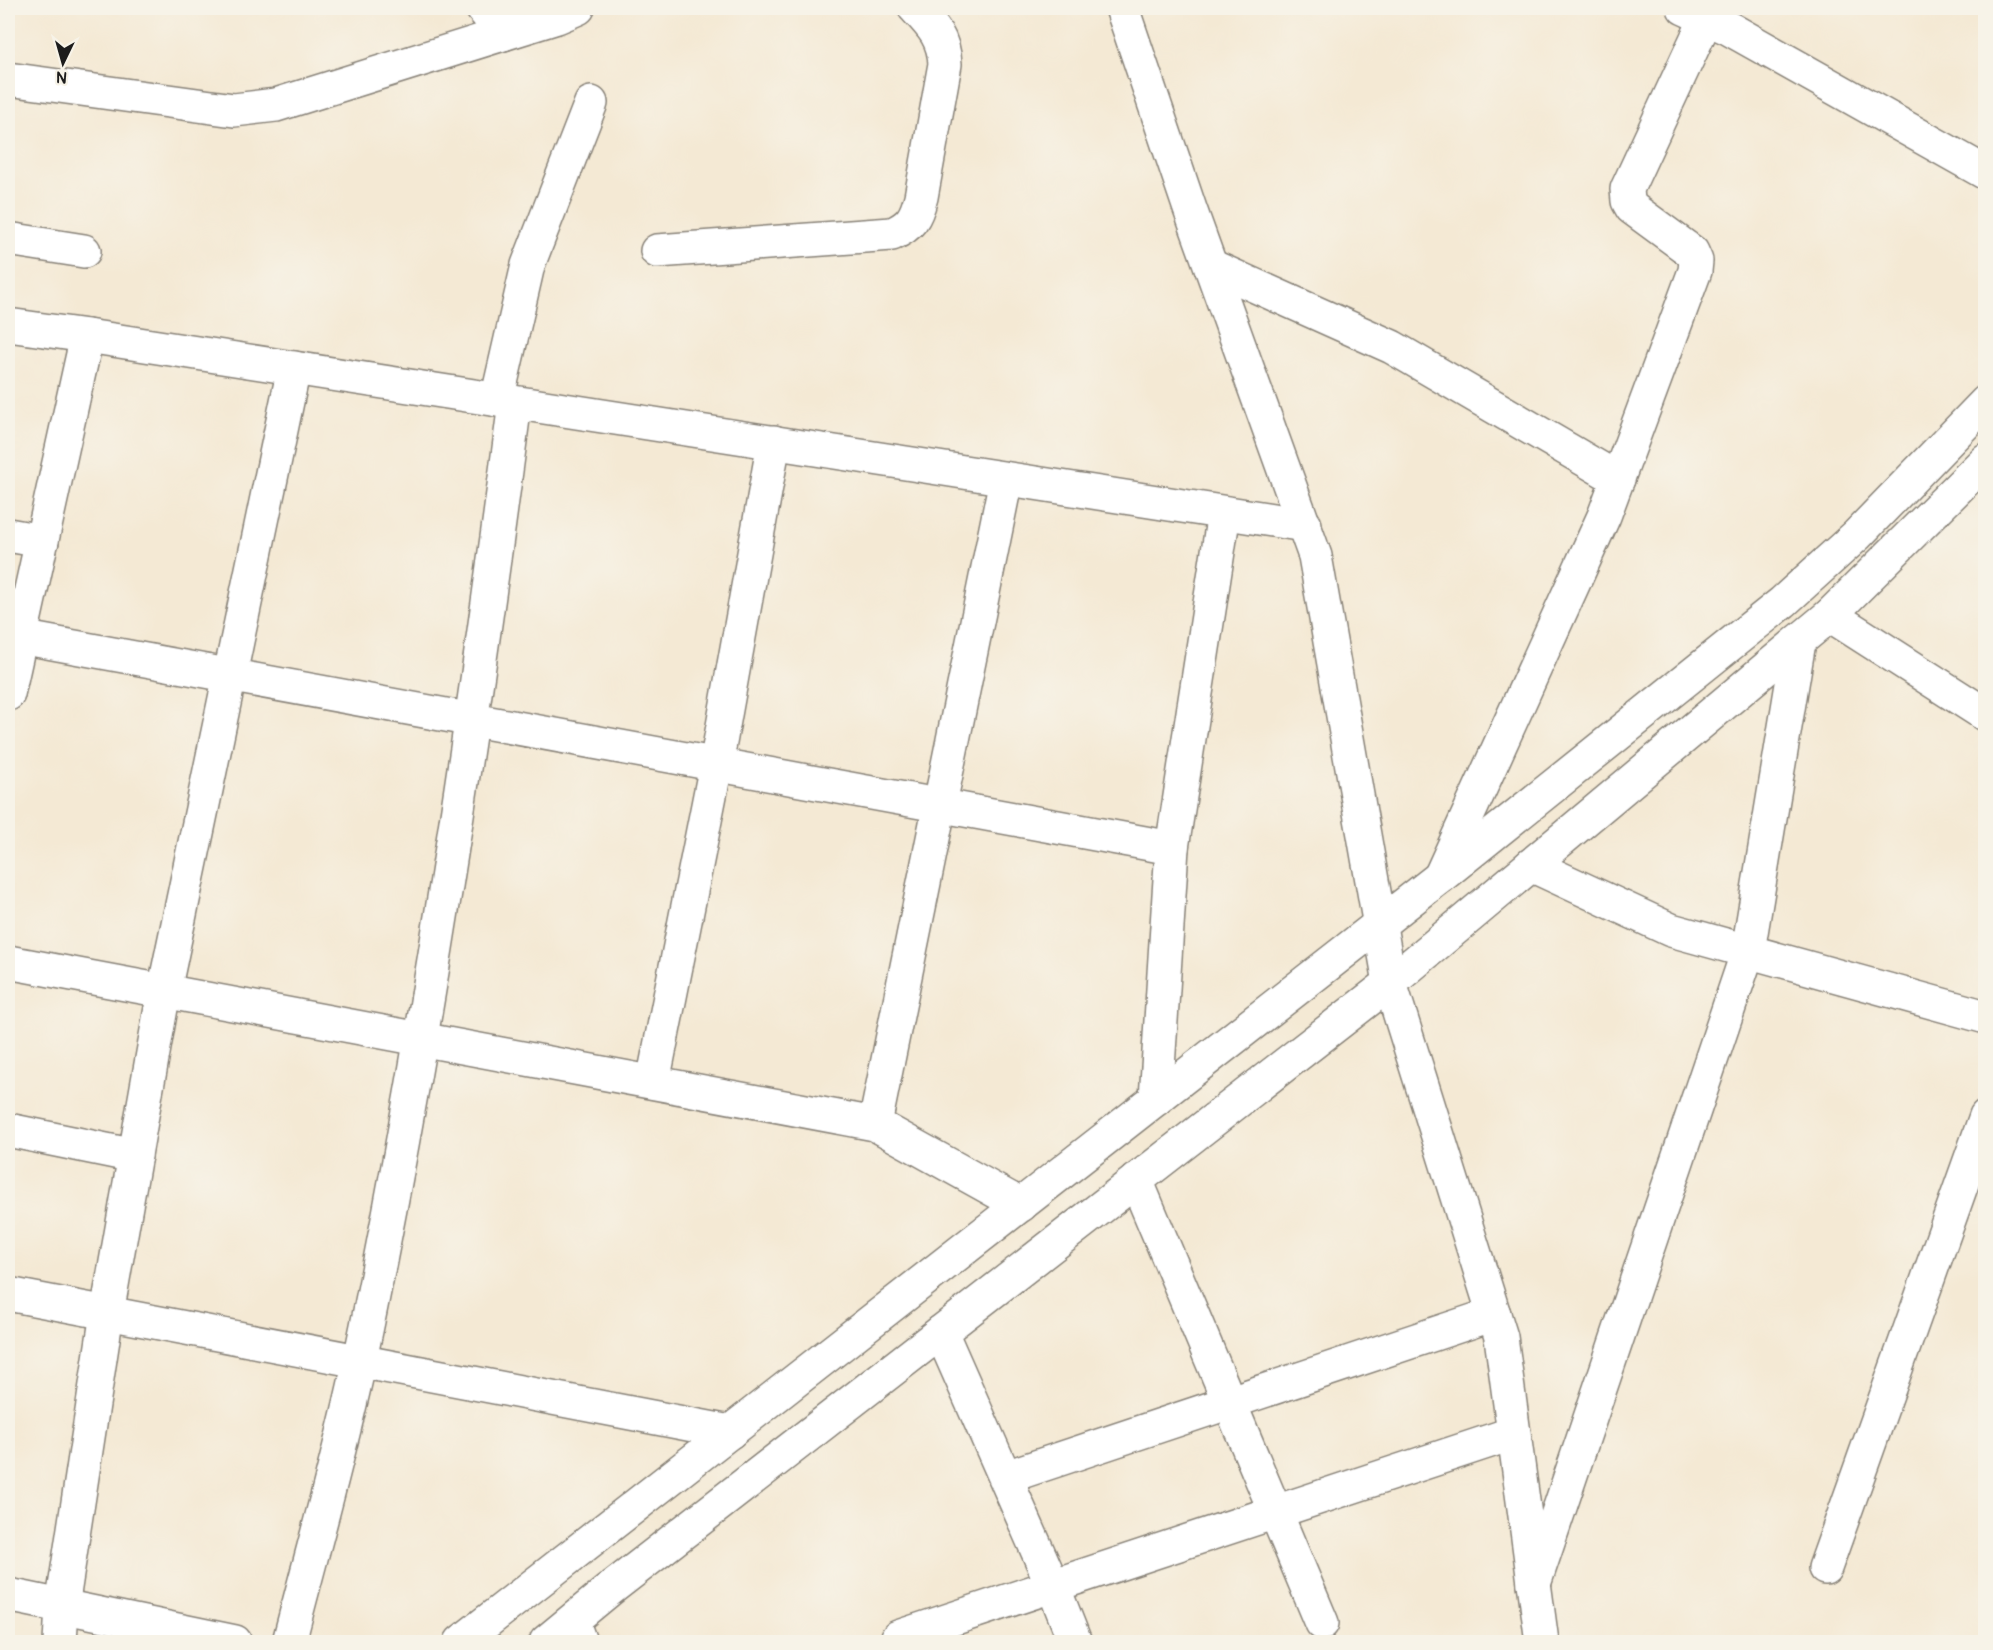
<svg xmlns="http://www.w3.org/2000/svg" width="1993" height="1650" font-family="Pangolin,sans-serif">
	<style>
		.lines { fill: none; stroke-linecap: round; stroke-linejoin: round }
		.lane-casing { stroke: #888278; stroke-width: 21 }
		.street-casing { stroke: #888278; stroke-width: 36 }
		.secondary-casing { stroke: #888278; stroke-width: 36 }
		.primary-casing { stroke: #888278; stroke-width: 36 }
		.lane { stroke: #fff; stroke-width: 18 }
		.street { stroke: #fff; stroke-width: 33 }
		.secondary { stroke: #fff; stroke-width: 33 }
		.primary { stroke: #fff; stroke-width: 33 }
	</style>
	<rect width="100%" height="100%" fill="#f7f3e8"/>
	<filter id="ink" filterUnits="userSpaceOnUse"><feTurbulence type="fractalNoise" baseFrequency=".0167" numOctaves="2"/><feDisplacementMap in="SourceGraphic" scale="12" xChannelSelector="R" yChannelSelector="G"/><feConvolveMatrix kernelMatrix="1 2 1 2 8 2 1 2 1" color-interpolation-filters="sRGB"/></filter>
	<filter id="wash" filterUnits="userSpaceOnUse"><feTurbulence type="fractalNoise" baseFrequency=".008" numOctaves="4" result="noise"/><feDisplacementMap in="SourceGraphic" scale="24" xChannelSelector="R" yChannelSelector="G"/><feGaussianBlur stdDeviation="1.35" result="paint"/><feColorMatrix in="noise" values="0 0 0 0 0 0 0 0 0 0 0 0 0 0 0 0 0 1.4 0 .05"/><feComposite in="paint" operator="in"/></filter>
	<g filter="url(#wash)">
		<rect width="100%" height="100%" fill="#f4e9d4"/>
	</g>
	<g filter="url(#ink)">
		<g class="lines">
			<defs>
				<path id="lane" d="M578,1615L588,1642"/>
				<g id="street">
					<path d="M482,8L503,34"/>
					<path d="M8,79L234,110L276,105L557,17L578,8"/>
					<path d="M8,239L84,251"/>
					<path d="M657,251L892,234C911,226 916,217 921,197L945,64C944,38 932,26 915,8"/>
					<path d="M1211,266L1392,347L1618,479"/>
					<path d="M8,325L87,336"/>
					<path d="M497,400L528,265L591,103"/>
					<path d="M8,535L42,541"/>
					<path d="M20,637L1172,848"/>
					<path d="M8,694L87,336L1305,525"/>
					<path d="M1531,865L1671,930L1986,1017"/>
					<path d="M1440,877L1604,516L1695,271L1696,261L1692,252L1632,208L1628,201L1627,189L1711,8"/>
					<path d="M8,962L875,1124L1021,1205"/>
					<path d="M653,1082L716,765L774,442"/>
					<path d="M1156,1099L1172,848L1224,513"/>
					<path d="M875,1124L1006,479"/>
					<path d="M8,1130L135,1156"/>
					<path d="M1136,1180L1322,1623"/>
					<path d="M8,1294L730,1432"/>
					<path d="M941,1332L1053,1586L1075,1642"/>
					<path d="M1006,1477L1494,1314"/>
					<path d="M1825,1568L1986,1116"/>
					<path d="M1534,1584L1748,951L1799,642"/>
					<path d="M8,1595L235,1642"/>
					<path d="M898,1637L1514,1433"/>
					<path d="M60,1642L62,1607L107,1313L164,991L294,368"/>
					<path d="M289,1642C313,1548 340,1454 360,1360C426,1043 473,723 515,403"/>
				</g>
				<g id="secondary">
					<path d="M1122,8L1190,209L1315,556L1390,983L1501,1337L1542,1642"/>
					<path d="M1684,8L1730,29L1986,173"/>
					<path d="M1830,615L1986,715"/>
				</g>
				<g id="primary">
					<path d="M461,1642L1440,877L1783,602L1857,535L1986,402"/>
					<path d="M546,1642L609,1590L1390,983L1830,615L1986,460"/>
				</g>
			</defs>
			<use href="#lane" class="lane-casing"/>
			<use href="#street" class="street-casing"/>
			<use href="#secondary" class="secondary-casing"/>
			<use href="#primary" class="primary-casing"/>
			<use href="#lane" class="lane"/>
			<use href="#street" class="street"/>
			<use href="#secondary" class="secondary"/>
			<use href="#primary" class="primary"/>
		</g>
	</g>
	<rect width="1993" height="1650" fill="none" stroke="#f7f3e8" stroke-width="30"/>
	<g transform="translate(63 63) rotate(185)" stroke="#f7f3e8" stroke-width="4.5" paint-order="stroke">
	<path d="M0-4.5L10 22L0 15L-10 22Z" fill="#1c1c1c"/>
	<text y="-9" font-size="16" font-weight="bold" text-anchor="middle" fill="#1c1c1c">N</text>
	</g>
</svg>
